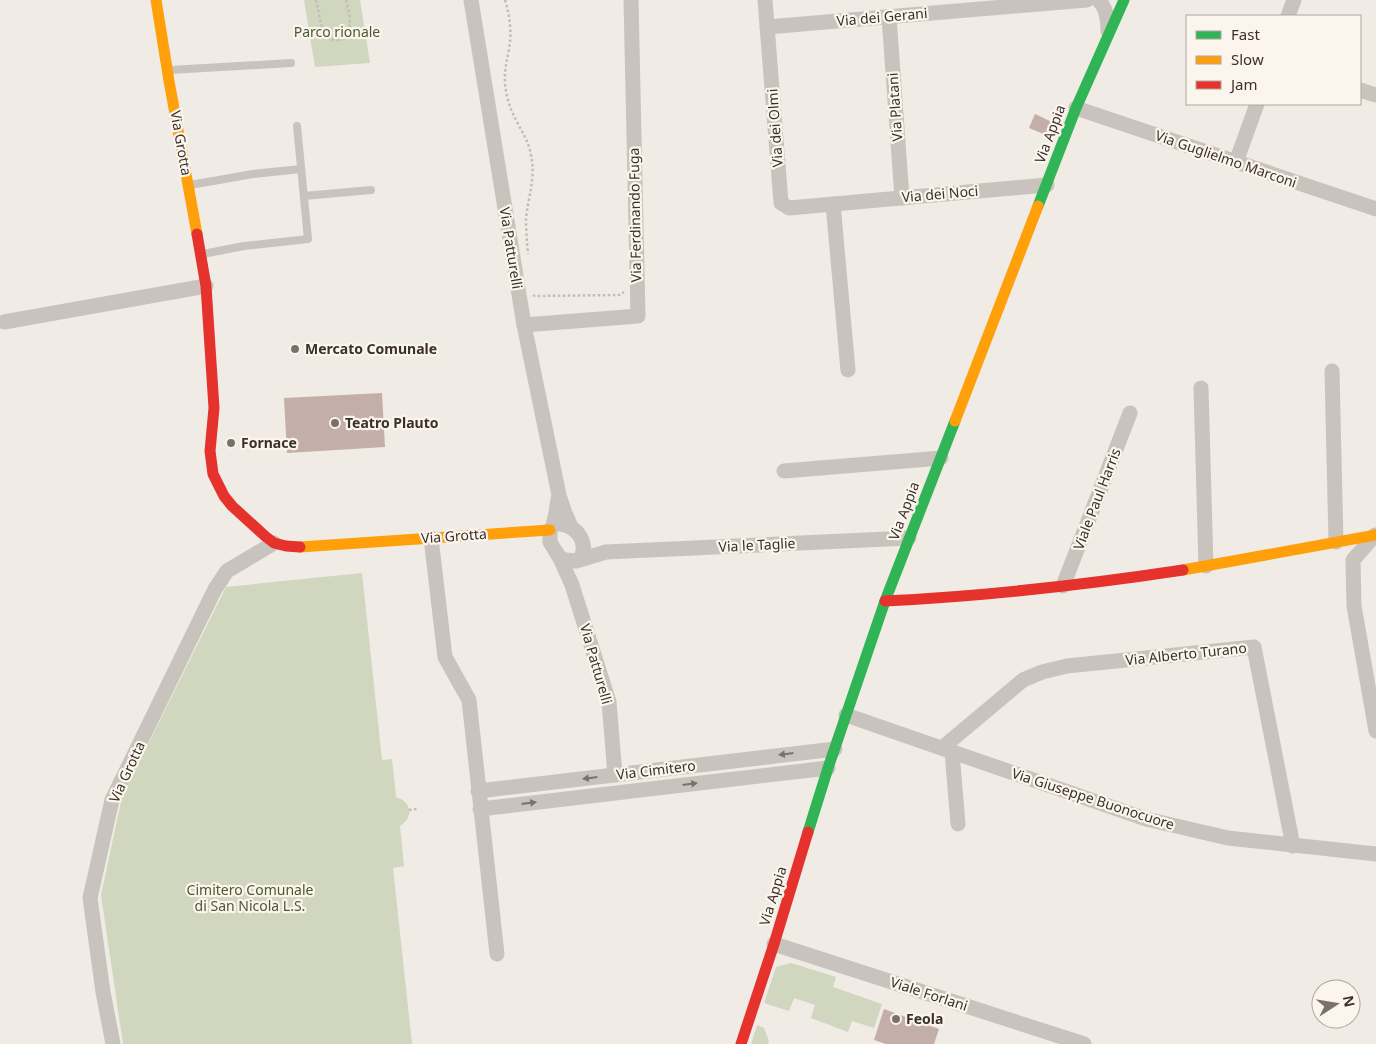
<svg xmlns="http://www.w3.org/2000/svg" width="1376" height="1044" font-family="'Noto Sans',sans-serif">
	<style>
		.green { fill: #d1d6bf }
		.building { fill: #c3afa7 }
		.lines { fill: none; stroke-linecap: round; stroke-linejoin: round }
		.path { stroke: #c2bbb6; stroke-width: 2.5; stroke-dasharray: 2.5 2.5; stroke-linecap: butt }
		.lane { stroke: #c9c3be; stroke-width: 8 }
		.street { stroke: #c9c3be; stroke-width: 15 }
		.fast { stroke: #30b455; stroke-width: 11 }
		.slow { stroke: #ff9f0a; stroke-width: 11 }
		.jam { stroke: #e5322d; stroke-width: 11 }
		.oneway { fill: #7b726d }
		.poi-dot { fill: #7a716c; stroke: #fbf5ee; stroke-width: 2 }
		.labels { text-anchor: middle; stroke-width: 4.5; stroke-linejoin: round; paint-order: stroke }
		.street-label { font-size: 14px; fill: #3b302b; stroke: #fbf5ee }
		.park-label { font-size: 14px; fill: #4a5a2e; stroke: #fbf5ee }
		.poi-label { font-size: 14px; font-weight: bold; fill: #3b302b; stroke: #fbf5ee; text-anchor: start }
	</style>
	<rect width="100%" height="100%" fill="#f0ebe5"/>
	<g class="green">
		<path d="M304,0H360L370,63L315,67Z"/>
		<path d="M362,573L382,760L392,759L396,797C412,802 414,817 400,826L404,866L393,868L412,1044H123L101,895L122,797L226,587Z"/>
		<path d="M791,963L836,977L833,987L882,1004L874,1028L852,1021L848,1032L811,1018L815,1005L794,998L789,1011L764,1003L776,967Z"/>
		<path d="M757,1025L764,1028L769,1041L768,1044H751Z"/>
	</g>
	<g class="building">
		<path d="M1035,114L1056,124L1051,137L1029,128Z"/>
		<path d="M382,393L385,447L287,453L284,398Z"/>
		<path d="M884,1009L939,1029L934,1044H886L874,1040Z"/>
	</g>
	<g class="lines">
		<g class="path">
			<path d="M316,0L323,34C330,40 334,41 343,39C354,28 349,14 346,0"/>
			<path d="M505,0C510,16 512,33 509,49C507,61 504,71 505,83C506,96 510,109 516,120C522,132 529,142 531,155C536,178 528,197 526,219C526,231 527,243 528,254"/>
			<path d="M533,295L535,296L619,295L624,292"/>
			<path d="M409,810L417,809"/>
		</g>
		<g class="lane">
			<path d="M170,70L291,63"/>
			<path d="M190,185L253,174L301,169"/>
			<path d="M304,196L371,190"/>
			<path d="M203,254L244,246L308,239L297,126"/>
		</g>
		<g class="street">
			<path d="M471,0L524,325L559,495L565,513L571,527"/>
			<path d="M765,0L781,203L789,208L1047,185"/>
			<path d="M1098,0C1107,8 1108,20 1108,31"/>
			<path d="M1288,16L1294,0"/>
			<path d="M889,17L902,198"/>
			<path d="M767,27L1087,0"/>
			<path d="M1360,90L1376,95"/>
			<path d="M1076,108L1376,209"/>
			<path d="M1236,162L1257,104"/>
			<path d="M833,204L848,370"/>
			<path d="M4,322L206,286"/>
			<path d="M524,325L638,316L631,0"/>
			<path d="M1332,371L1336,542"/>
			<path d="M1201,388L1206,566"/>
			<path d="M784,471L941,458"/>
			<path d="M558,499L556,513L553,526L550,530V542L556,552L560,558L572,585L609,702L615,775"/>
			<path d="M561,524C578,527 589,543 580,559"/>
			<path d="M1375,535L1353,560L1354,606L1376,731"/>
			<path d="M431,538L445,657L469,700L497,954"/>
			<path d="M560,558L566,560L576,561L606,552L909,538"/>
			<path d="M1063,586L1130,413"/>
			<path d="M846,715L1146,819L1228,838L1376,854"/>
			<path d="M942,748L1023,680L1042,672L1067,666L1254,647L1293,846"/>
			<path d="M952,752L958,824"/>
			<path d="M478,791L835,749"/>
			<path d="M480,809L828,768"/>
			<path d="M774,944L1084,1044"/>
			<path d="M113,1044L103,992L90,898L112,800L215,589L227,571L274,543"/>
		</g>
		<g class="fast">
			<path d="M1038,206L1076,108L1124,0"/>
			<path d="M808,832L828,768L885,601L955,421"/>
		</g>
		<g class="slow">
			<path d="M156,0L169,81L197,234"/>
			<path d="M955,421L1038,206"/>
			<path d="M300,547L550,530"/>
			<path d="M1183,570L1376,535"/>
		</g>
		<g class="jam">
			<path d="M197,234L206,286L214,408L210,451L213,474L224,496L232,506L265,536L274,543L286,546L300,547"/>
			<path d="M885,601C985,596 1084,585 1183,570"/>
			<path d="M741,1044L774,944L808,832"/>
		</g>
	</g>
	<defs><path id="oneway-solid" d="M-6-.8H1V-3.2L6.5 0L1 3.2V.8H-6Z" transform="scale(1.25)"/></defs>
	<g class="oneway">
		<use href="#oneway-solid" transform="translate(786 754) rotate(173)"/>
		<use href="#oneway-solid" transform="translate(590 778) rotate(173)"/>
		<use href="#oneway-solid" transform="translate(690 784) rotate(-7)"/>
		<use href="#oneway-solid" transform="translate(529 803) rotate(-7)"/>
	</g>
	<g class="poi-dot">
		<circle cx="295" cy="349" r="5"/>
		<circle cx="335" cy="423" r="5"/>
		<circle cx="231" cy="443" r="5"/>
		<circle cx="896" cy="1019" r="5"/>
	</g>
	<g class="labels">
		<g class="street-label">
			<text transform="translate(882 17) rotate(-5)" y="5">Via dei Gerani</text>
			<text transform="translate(895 107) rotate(-94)" y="5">Via Platani</text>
			<text transform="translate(775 128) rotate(-94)" y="5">Via dei Olmi</text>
			<text transform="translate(1050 134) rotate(-69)" y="5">Via Appia</text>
			<text transform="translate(181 143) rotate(80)" y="5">Via Grotta</text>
			<text transform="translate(1226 159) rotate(19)" y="5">Via Guglielmo Marconi</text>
			<text transform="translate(940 194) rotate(-5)" y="5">Via dei Noci</text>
			<text transform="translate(635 215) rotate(-91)" y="5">Via Ferdinando Fuga</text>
			<text transform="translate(511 248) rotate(81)" y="5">Via Patturelli</text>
			<text transform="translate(1097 499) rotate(-69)" y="5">Viale Paul Harris</text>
			<text transform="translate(904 511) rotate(-69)" y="5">Via Appia</text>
			<text transform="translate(454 536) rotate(-4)" y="5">Via Grotta</text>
			<text transform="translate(757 545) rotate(-3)" y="5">Via le Taglie</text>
			<text transform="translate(1186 654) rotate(-6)" y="5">Via Alberto Turano</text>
			<text transform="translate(596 664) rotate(74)" y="5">Via Patturelli</text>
			<text transform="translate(656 770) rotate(-7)" y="5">Via Cimitero</text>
			<text transform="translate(127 772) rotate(-65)" y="5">Via Grotta</text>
			<text transform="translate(1093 799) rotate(18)" y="5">Via Giuseppe Buonocuore</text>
			<text transform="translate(773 896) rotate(-73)" y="5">Via Appia</text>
			<text transform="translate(929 994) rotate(18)" y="5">Viale Forlani</text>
		</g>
		<g class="park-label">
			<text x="337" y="37">Parco rionale</text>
			<text x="250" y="895">Cimitero Comunale<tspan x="250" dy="16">di San Nicola L.S.</tspan></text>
		</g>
		<g class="poi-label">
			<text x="305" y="354">Mercato Comunale</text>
			<text x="345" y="428">Teatro Plauto</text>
			<text x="241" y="448">Fornace</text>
			<text x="906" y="1024">Feola</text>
		</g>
	</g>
	<rect x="1186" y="15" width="175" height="90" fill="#fbf5ee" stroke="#aea6a0"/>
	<rect x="1196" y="31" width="25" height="8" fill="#30b455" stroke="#aea6a0"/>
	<text x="1231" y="40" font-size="15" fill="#3b302b">Fast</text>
	<rect x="1196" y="56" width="25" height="8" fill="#ff9f0a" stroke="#aea6a0"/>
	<text x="1231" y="65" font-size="15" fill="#3b302b">Slow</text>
	<rect x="1196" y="81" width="25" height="8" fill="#e5322d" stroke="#aea6a0"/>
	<text x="1231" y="90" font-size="15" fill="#3b302b">Jam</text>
	<g transform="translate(1336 1004) rotate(78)"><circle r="24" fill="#fbf5ee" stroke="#aea6a0"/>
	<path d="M0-4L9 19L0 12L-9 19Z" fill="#7a716c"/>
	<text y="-8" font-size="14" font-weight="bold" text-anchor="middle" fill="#3b302b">N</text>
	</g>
</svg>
